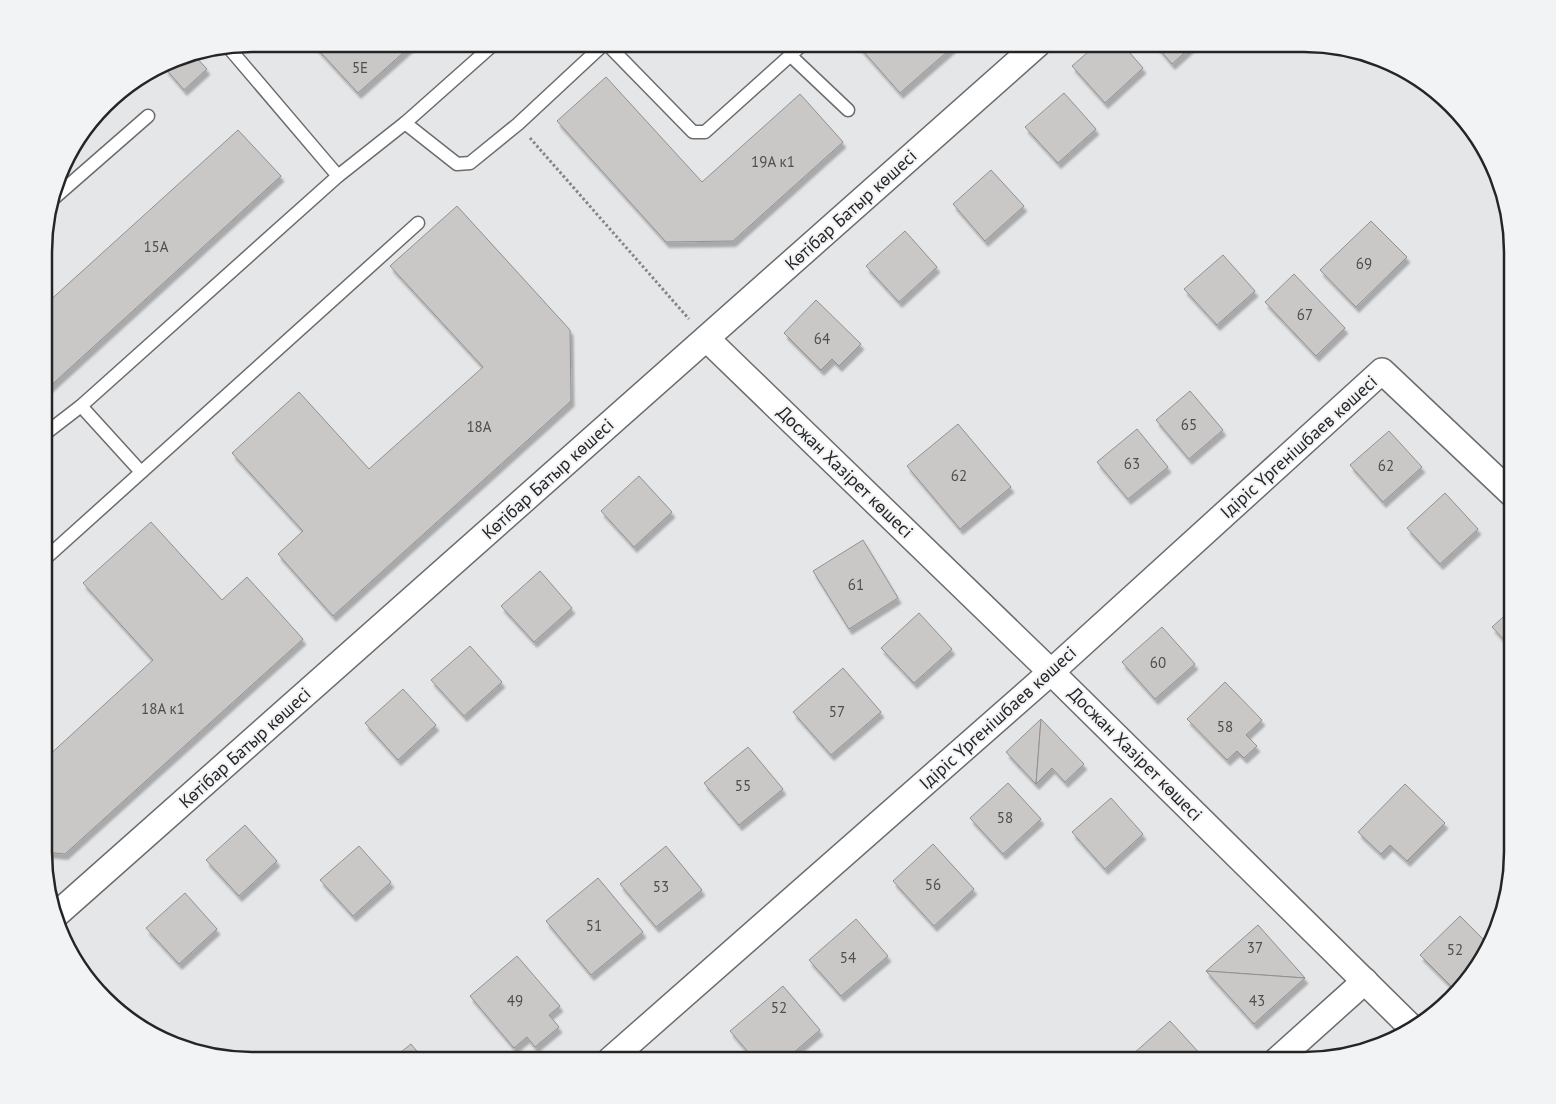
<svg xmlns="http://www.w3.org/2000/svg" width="1556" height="1104" font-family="'PT Sans',sans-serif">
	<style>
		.building { fill: #cac8c7; stroke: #939190; filter: url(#shadow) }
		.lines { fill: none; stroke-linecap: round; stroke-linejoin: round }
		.service-casing { stroke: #6c6c6e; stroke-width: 15 }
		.minor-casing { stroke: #6c6c6e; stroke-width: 28 }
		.path { stroke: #848586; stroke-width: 3; stroke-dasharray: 2.5 2.5; stroke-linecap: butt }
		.service { stroke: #fff; stroke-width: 12 }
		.minor { stroke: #fff; stroke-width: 25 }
		.labels { text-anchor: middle; stroke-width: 4; stroke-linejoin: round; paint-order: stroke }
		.number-label { font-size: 15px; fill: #4e4e4e }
		.street-label { font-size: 18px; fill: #252526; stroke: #f2f3f5 }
		.rim { fill: none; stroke: #252526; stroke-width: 2.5 }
	</style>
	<defs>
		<filter id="shadow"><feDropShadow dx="3" dy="5.5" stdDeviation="1" flood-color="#0004"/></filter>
	</defs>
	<rect width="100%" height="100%" fill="#e5e6e8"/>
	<g class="building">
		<path d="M313,44H413L358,93Z"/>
		<path d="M857,44H956L900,93Z"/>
		<path d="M1097,44H1122L1143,68L1105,103L1072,66Z"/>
		<path d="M1155,44H1194L1172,64Z"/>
		<path d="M194,55L207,69L184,90L165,68L175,59Z"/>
		<path d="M606,77L702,182L800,94L843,142L733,241L666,242L557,121Z"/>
		<path d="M1064,93L1096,129L1058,163L1025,127Z"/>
		<path d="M238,130L281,176L46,390V304Z"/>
		<path d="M991,170L1024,206L985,241L953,204Z"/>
		<path d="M457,206L570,330L571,401L333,616L278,554L303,531L232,453L299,392L369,469L483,367L390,266Z"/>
		<path d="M1371,221L1407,257L1356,307L1320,270Z"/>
		<path d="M905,231L937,267L899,302L866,266Z"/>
		<path d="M1223,255L1255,291L1217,325L1184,289Z"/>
		<path d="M1294,274L1345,328L1316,356L1265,302Z"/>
		<path d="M816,300L861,344L839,366L832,359L821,370L784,333Z"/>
		<path d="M1190,391L1223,430L1189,459L1156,420Z"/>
		<path d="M958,424L1011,487L960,529L907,466Z"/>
		<path d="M1137,429L1168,467L1128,499L1097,462Z"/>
		<path d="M1389,431L1422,467L1383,502L1350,465Z"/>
		<path d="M639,476L672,512L634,547L601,511Z"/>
		<path d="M1445,493L1478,529L1440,564L1407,528Z"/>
		<path d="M151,522L222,600L247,577L303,639L65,854L46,852V758L153,660L83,583Z"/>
		<path d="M863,540L898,598L849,629L813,571Z"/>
		<path d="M540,571L572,608L534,642L501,606Z"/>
		<path d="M1512,609V648L1492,627Z"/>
		<path d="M919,613L952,649L914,683L881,648Z"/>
		<path d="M1162,627L1195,664L1155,699L1122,662Z"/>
		<path d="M470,646L502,682L464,716L431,680Z"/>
		<path d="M843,668L881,712L831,755L793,712Z"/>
		<path d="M1225,682L1262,720L1246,735L1257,746L1244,758L1237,751L1227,760L1187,719Z"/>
		<path d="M403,689L436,725L398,760L365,723Z"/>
		<path d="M1041,719L1036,784L1006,752Z"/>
		<path d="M1041,719L1084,764L1065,782L1052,768L1036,784Z"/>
		<path d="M748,747L783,789L739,825L704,783Z"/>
		<path d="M1008,783L1041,819L1003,854L970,818Z"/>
		<path d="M1405,784L1445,823L1407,861L1390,845L1381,854L1358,832Z"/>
		<path d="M1111,798L1143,834L1105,869L1072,832Z"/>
		<path d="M245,825L277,861L239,896L206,860Z"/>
		<path d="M933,844L974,889L934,926L893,881Z"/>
		<path d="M359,846L391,882L353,916L320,880Z"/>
		<path d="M666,846L702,890L656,927L620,884Z"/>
		<path d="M598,878L643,932L591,975L546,921Z"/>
		<path d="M185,893L217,929L179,964L146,928Z"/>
		<path d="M1460,916L1488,944L1469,979L1455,990L1420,955Z"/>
		<path d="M856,919L888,956L841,996L809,960Z"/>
		<path d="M1258,925L1305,978L1206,971Z"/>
		<path d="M517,956L560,1006L549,1015L559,1027L535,1047L527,1037L514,1048L470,996Z"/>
		<path d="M1206,971L1305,978L1254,1024Z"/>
		<path d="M783,986L820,1030L785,1060H755L730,1031Z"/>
		<path d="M1170,1021L1203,1057L1199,1060H1136L1132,1055Z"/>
		<path d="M411,1044L424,1060H391Z"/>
	</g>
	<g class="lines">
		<defs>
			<g id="service">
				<path d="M607,44L693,132H705L803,44"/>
				<path d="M229,48L338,176"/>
				<path d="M791,56L848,110"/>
				<path d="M405,123L494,44"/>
				<path d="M53,199L148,116"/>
				<path d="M81,406L141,472"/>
				<path d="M46,433L81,406L338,176L405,123L457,164L470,163L518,124L604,44"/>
				<path d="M46,558L418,223"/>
			</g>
			<g id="minor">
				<path d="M707,339L1051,672L1411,1027"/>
				<path d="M57,914L1038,44"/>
				<path d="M610,1060L1051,672L1382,371L1512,494"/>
				<path d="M1277,1060L1365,981"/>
			</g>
		</defs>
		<use href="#service" class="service-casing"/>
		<use href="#minor" class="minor-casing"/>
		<path class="path" d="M530,138L689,319"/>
		<use href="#service" class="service"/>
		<use href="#minor" class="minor"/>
	</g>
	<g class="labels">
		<g class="number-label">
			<text x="360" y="73">5Е</text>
			<text x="773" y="167">19А к1</text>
			<text x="156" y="252">15А</text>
			<text x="1364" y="269">69</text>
			<text x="1305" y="320">67</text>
			<text x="822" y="344">64</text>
			<text x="1189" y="430">65</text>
			<text x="479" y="432">18А</text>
			<text x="1132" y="469">63</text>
			<text x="1386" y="471">62</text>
			<text x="959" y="481">62</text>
			<text x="856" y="590">61</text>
			<text x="1158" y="668">60</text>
			<text x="163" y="714">18А к1</text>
			<text x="837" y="717">57</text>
			<text x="1225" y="732">58</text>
			<text x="743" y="791">55</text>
			<text x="1005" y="823">58</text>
			<text x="933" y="890">56</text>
			<text x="661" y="892">53</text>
			<text x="594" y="931">51</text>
			<text x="1255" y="953">37</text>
			<text x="1455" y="955">52</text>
			<text x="848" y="963">54</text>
			<text x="515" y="1006">49</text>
			<text x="1257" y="1006">43</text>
			<text x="779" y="1013">52</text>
		</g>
		<g class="street-label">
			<text transform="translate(851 210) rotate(-42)" y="6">Көтібар Батыр көшесі</text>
			<text transform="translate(1299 447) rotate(-42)" y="6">Ідіріс Үргенішбаев көшесі</text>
			<text transform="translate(845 472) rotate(44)" y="6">Досжан Хазірет көшесі</text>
			<text transform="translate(548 479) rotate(-42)" y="6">Көтібар Батыр көшесі</text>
			<text transform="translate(998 718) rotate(-42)" y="6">Ідіріс Үргенішбаев көшесі</text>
			<text transform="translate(245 748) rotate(-42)" y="6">Көтібар Батыр көшесі</text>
			<text transform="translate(1135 754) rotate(45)" y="6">Досжан Хазірет көшесі</text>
		</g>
	</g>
	<path d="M0 0H1556V1104H0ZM252 52H1304A200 200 0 0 1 1504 252V852A200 200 0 0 1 1304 1052H252A200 200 0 0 1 52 852V252A200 200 0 0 1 252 52Z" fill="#f2f3f5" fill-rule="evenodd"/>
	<path class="rim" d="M252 52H1304A200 200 0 0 1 1504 252V852A200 200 0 0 1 1304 1052H252A200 200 0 0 1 52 852V252A200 200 0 0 1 252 52Z"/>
</svg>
